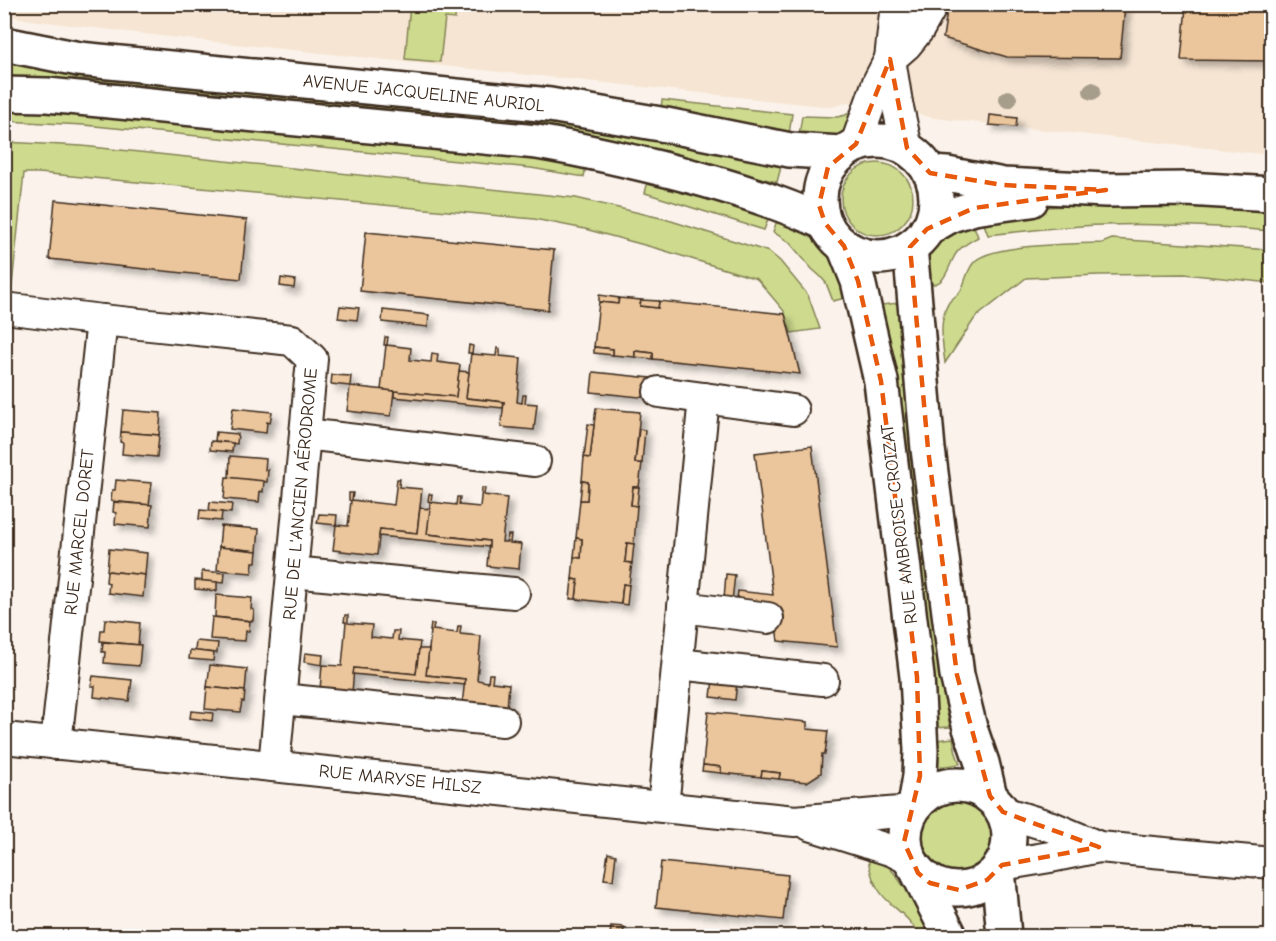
<svg xmlns="http://www.w3.org/2000/svg" width="1276" height="941" font-family="'Comic Neue',sans-serif">
	<style>
		.built { fill: #f6e5d3 }
		.green { fill: #cedb8e; stroke: #848256; stroke-width: 1.5 }
		.building { fill: #ebc59b; stroke: #3b2a1e; stroke-width: 1.5; filter: url(#shadow) }
		.lines { fill: none; stroke-linecap: round; stroke-linejoin: round }
		.minor-casing { stroke: #3b2a1e; stroke-width: 34 }
		.major-casing { stroke: #3b2a1e; stroke-width: 38 }
		.minor { stroke: #fff; stroke-width: 30 }
		.major { stroke: #fff; stroke-width: 33 }
		.tree { fill: #a69d8a }
		.marked { fill: none; stroke: #e8590c; stroke-width: 4.5; stroke-dasharray: 12 8; stroke-linejoin: round }
		.labels { text-anchor: middle; stroke-width: 4.5; stroke-linejoin: round; paint-order: stroke }
		.street-label { font-size: 18px; fill: #3b2a1e; stroke: #fff }
	</style>
	<defs>
		<filter id="shadow"><feDropShadow dx="5.5" dy="5.5" stdDeviation="3" flood-color="#0004"/></filter>
	</defs>
	<rect width="100%" height="100%" fill="#fbf3eb"/>
	<filter id="ink" filterUnits="userSpaceOnUse"><feTurbulence type="fractalNoise" baseFrequency=".0167" numOctaves="2"/><feDisplacementMap in="SourceGraphic" scale="12" xChannelSelector="R" yChannelSelector="G"/><feConvolveMatrix kernelMatrix="1 2 1 2 8 2 1 2 1" color-interpolation-filters="sRGB"/></filter>
	<g filter="url(#ink)">
		<path class="built" d="M5,4L1271,5V155L934,118L909,112L849,102L832,107L168,37L30,20L5,15Z"/>
		<g class="green">
			<path d="M410,5H456L455,19L445,18L440,62L405,59Z"/>
			<path d="M4,61L75,75L540,120L731,155L781,167L777,182L717,168L600,136L539,124L75,79L10,78L5,77Z"/>
			<path d="M5,100L588,156L584,177L531,168L84,125L5,121Z"/>
			<path d="M662,100L792,114L788,141L660,118Z"/>
			<path d="M854,107L847,132L836,138L798,142L802,116L837,117L846,115Z"/>
			<path d="M4,142L82,146L576,198L665,219L769,252L780,261L808,295L820,329L791,333L784,311L757,279L659,249L585,229L534,219L39,173H24L12,285L5,284Z"/>
			<circle cx="877" cy="199" r="36"/>
			<path d="M651,169L772,209L764,230L645,193Z"/>
			<path d="M1144,203L1208,205L1271,211V231C1215,226 1159,223 1102,225C1064,226 1026,231 988,235L981,216L1044,207Z"/>
			<path d="M780,212L810,229L823,248L834,258L853,296L833,301L826,283L820,276L812,269L789,242L773,232Z"/>
			<path d="M971,218L978,237C971,241 963,245 958,251C948,262 948,286 929,284C928,278 926,271 927,265C929,243 954,229 971,218Z"/>
			<path d="M1112,239L1271,250V283L1184,274L1099,275L1026,278L975,318L945,363C943,345 938,321 948,304C951,298 958,296 961,290C966,281 967,269 975,261C994,244 1075,244 1102,243Z"/>
			<path d="M898,303L901,323L903,372L939,673L950,727L934,728V674L895,374L884,325L882,305Z"/>
			<path d="M953,738L956,753L960,764L938,767L937,740Z"/>
			<circle cx="957" cy="838" r="36"/>
			<path d="M868,858L885,863L895,874L904,887L924,905L942,936H919C913,921 899,912 888,901C876,890 870,874 868,858Z"/>
		</g>
		<g class="building">
			<path d="M948,4H1119L1125,7L1120,58L1007,57L943,38Z"/>
			<path d="M1186,7L1272,8V61L1181,60Z"/>
			<path d="M990,115L1017,118L1016,127L989,125Z"/>
			<path d="M55,200L247,220L241,279L49,259Z"/>
			<path d="M366,232L554,250L548,310L360,291Z"/>
			<path d="M281,278L295,280L294,288L280,286Z"/>
			<path d="M599,295L619,298L618,304L599,302Z"/>
			<path d="M619,298L641,300L640,306L658,308L659,301L785,314L800,374L653,359V353L635,351V357L613,355V349L594,347L599,302L618,304Z"/>
			<path d="M641,300L659,301L658,308L640,306Z"/>
			<path d="M340,306L359,308L357,320L338,318Z"/>
			<path d="M383,310L429,315L428,327L382,322Z"/>
			<path d="M385,337H388L387,345L411,348L410,360L431,362L432,353L438,354L437,362L460,365L456,397L381,390L386,345H384Z"/>
			<path d="M469,345L473,346L472,354L496,356L497,348L500,349V356L521,358L517,402L522,403L523,395H526L525,403L537,404L534,430L501,427L504,402L466,398L471,353H468Z"/>
			<path d="M594,347L613,349V355L594,353Z"/>
			<path d="M635,351L653,353V359L635,357Z"/>
			<path d="M459,371L469,372L466,398L504,402L503,408L394,397V391L456,397Z"/>
			<path d="M593,372L651,378L649,398L591,392Z"/>
			<path d="M332,375L351,376L350,386L331,384Z"/>
			<path d="M350,386L394,391L391,416L347,411Z"/>
			<path d="M233,408L272,412L270,423L267,422L266,433L230,429Z"/>
			<path d="M596,408L640,412L635,463H642L639,487H633L631,505L637,506L634,544L627,543L625,562L632,563L629,585L623,584L621,604L576,599L578,580L572,579L574,557L581,558L582,539L576,538L580,500H587L588,482L582,481L584,457L590,458Z"/>
			<path d="M123,410L161,413L159,435L121,432Z"/>
			<path d="M588,424L594,425L590,458L584,457Z"/>
			<path d="M639,429L645,430L642,463H635Z"/>
			<path d="M121,432L159,435L157,457L122,454L123,443L120,442Z"/>
			<path d="M216,432L238,434L237,444L215,441Z"/>
			<path d="M211,441L233,443L232,452L210,450Z"/>
			<path d="M812,446L837,647L778,641L774,609L736,605L738,591L773,595L755,453Z"/>
			<path d="M230,456L266,459L265,470H268L267,482L229,478Z"/>
			<path d="M226,477L264,481L263,492L260,491L259,502L224,499Z"/>
			<path d="M397,479H400L399,487L422,489L417,533L380,529L377,555L333,550L336,525L348,526L351,501L349,500V493H353L352,500L394,505Z"/>
			<path d="M116,480L152,483L149,505L111,501L112,490H115Z"/>
			<path d="M582,481L588,482L587,500H580Z"/>
			<path d="M633,487H639L637,506L631,505Z"/>
			<path d="M482,488H485L484,495L507,498L502,542H507L508,535H511L510,543L521,544L519,569L487,566L489,541L427,534L430,502L428,501L429,494H432L431,502L456,505L457,497H460L459,505L480,507Z"/>
			<path d="M114,502L152,505L150,527L115,524L116,513L113,512Z"/>
			<path d="M210,502L232,504L231,513L209,511Z"/>
			<path d="M420,508L430,509L427,534L489,541V547L379,536L380,529L417,533Z"/>
			<path d="M200,510L222,512L221,521L199,519Z"/>
			<path d="M319,514L337,515L336,525L317,523Z"/>
			<path d="M221,526L259,529L257,551L219,547Z"/>
			<path d="M576,538L582,539L581,558L574,557Z"/>
			<path d="M627,543L634,544L632,563L625,562Z"/>
			<path d="M219,547L257,551L256,562H253L252,573L217,570Z"/>
			<path d="M109,549L147,553L145,575L107,571Z"/>
			<path d="M107,571L145,575L143,597L108,593L109,583L106,582Z"/>
			<path d="M202,571L225,573L224,583L202,581Z"/>
			<path d="M726,574L735,575L732,601L724,599Z"/>
			<path d="M572,579L578,580L576,599H570Z"/>
			<path d="M195,580L217,582V591L195,589Z"/>
			<path d="M623,584L629,585L627,605L621,604Z"/>
			<path d="M216,595L252,598L251,609L254,610L253,621L215,617Z"/>
			<path d="M345,615H348V623L372,625L371,637L392,639L393,631H399L398,640L420,642L416,674L354,668L352,693L320,690L322,665L342,666L346,622H344Z"/>
			<path d="M212,617L250,621L249,631H246L245,641L210,639Z"/>
			<path d="M105,619L140,623L138,645L100,641L101,630H104Z"/>
			<path d="M431,624H434L433,630L457,633L458,626H461L460,634L481,636L477,680L488,682L489,674H493L492,682L509,684L507,709L462,705L465,679L426,675L431,631H430Z"/>
			<path d="M196,641L218,643L217,653L195,651Z"/>
			<path d="M103,642L141,645L139,666L104,663L105,652H102Z"/>
			<path d="M419,649H429L426,675L465,679V685L353,674L354,668L416,674Z"/>
			<path d="M190,650L214,653L213,661L189,659Z"/>
			<path d="M305,653L323,655L322,665L304,662Z"/>
			<path d="M210,665L247,669L245,691L207,687Z"/>
			<path d="M93,676L132,680L129,701L94,697L95,686H91Z"/>
			<path d="M713,679L737,682L735,700L711,697Z"/>
			<path d="M207,687L245,691L244,702L242,701L240,712L205,709Z"/>
			<path d="M191,711L213,713L212,721L190,718Z"/>
			<path d="M708,712L807,722V729L828,731L825,754H822L821,773L807,782L779,779L780,773L762,771L761,777L721,773V767L703,765Z"/>
			<path d="M703,765L721,767V773L702,771Z"/>
			<path d="M762,771L780,773L779,779L761,777Z"/>
			<path d="M608,853L616,855L613,880L604,879Z"/>
			<path d="M661,862L788,875L783,920L656,907Z"/>
			<path d="M611,926L624,927L623,936H610Z"/>
		</g>
		<g class="lines">
			<defs>
				<g id="minor">
					<path d="M896,4L890,59L897,103L907,148"/>
					<path d="M856,144L878,82L890,59L906,45L919,29L933,4"/>
					<path d="M4,308L102,320L292,340L312,359L274,766"/>
					<path d="M659,392L793,410"/>
					<path d="M305,434L535,461"/>
					<path d="M292,572L514,593"/>
					<path d="M683,607L768,618"/>
					<path d="M678,664L823,680"/>
					<path d="M281,699L503,721"/>
					<path d="M4,738L795,821L911,811"/>
					<path d="M56,744L102,320"/>
					<path d="M663,807L704,398"/>
					<path d="M1003,812L1052,827L1099,847L1272,863"/>
					<path d="M810,825L893,851L909,859"/>
					<path d="M1002,865L1050,857L1099,847"/>
				</g>
				<g id="major">
					<path d="M4,44L79,59L550,105L666,125L790,150L842,153"/>
					<path d="M4,94L47,95L537,142C578,149 618,158 659,168C716,182 771,198 825,223"/>
					<circle cx="878" cy="199" r="58"/>
					<path d="M930,173L947,174L1003,185L1106,190L1187,189L1272,194"/>
					<path d="M927,229L951,215L974,208L1031,200"/>
					<path d="M844,246L858,281L881,381L917,677L921,750L920,776L915,806"/>
					<path d="M910,247L928,449L957,675L970,728L982,763L990,796"/>
					<circle cx="957" cy="837" r="52"/>
					<path d="M998,870L1004,936"/>
					<path d="M918,873L950,936"/>
				</g>
			</defs>
			<use href="#minor" class="minor-casing"/>
			<use href="#major" class="major-casing"/>
			<use href="#minor" class="minor"/>
			<use href="#major" class="major"/>
		</g>
		<g class="tree">
			<circle cx="1092" cy="91" r="9"/>
			<circle cx="1008" cy="99" r="9"/>
		</g>
	</g>
	<path class="marked" d="M890,59L907,148L930,173L1003,185L1106,190L974,208L927,229L910,247L928,449L957,675L990,796L1003,812L1099,847L1002,865L987,880L959,890L930,883L918,873L904,842L920,776L917,677L881,381L858,281L844,246L825,223L819,205L828,167L856,144Z"/>
	<g class="labels">
		<g class="street-label">
			<text transform="translate(424 93) rotate(6)" y="6">AVENUE JACQUELINE AURIOL</text>
			<text transform="translate(300 494) rotate(-85)" y="6">RUE DE L'ANCIEN AÉRODROME</text>
			<text transform="translate(899 524) rotate(-97)" y="6">RUE AMBROISE CROIZAT</text>
			<text transform="translate(79 532) rotate(-84)" y="6">RUE MARCEL DORET</text>
			<text transform="translate(400 779) rotate(6)" y="6">RUE MARYSE HILSZ</text>
		</g>
	</g>
	<rect width="1276" height="941" fill="none" stroke="#fff" stroke-width="24"/>
	<rect x="12" y="12" width="1252" height="917" fill="none" stroke="#3b2a1e" stroke-width="2" filter="url(#ink)"/>
</svg>
